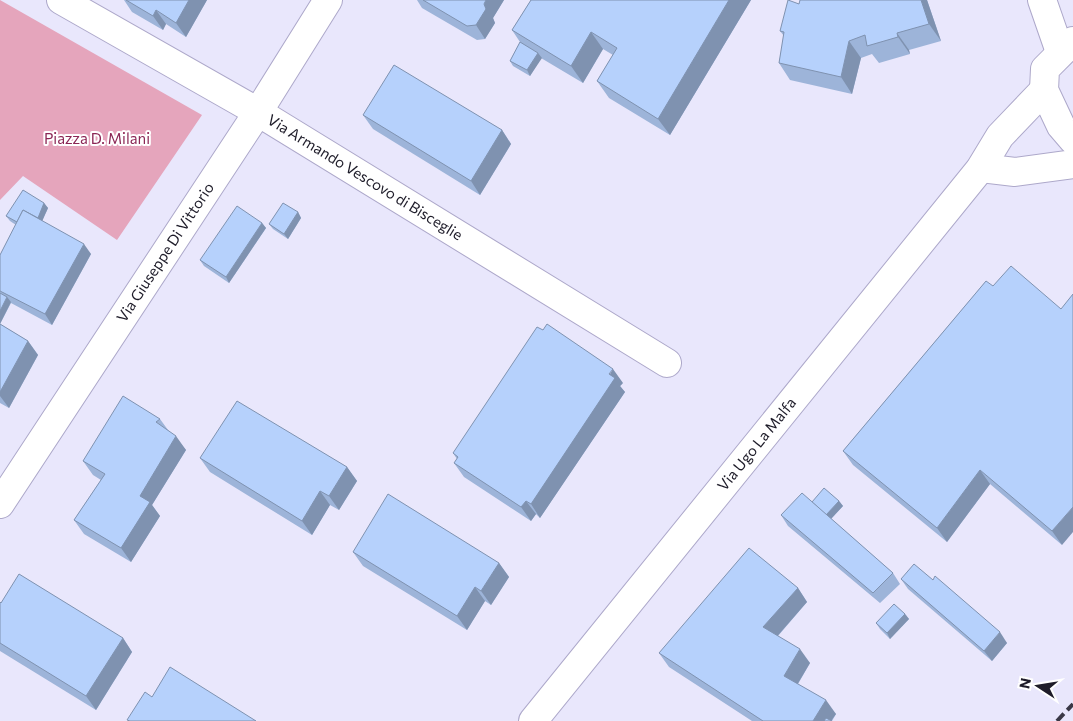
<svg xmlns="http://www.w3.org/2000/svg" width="1073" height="721" font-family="Commissioner,sans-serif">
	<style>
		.green { fill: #e5a5bc }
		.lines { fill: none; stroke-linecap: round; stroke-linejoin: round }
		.minor-casing { stroke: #ada8ca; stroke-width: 30 }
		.tertiary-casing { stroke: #ada8ca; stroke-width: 30 }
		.secondary-casing { stroke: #ada8ca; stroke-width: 30 }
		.minor { stroke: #fff; stroke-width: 28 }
		.tertiary { stroke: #fff; stroke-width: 28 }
		.secondary { stroke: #fff; stroke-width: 28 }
		.rail { stroke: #3a3846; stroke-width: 4; stroke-dasharray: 10 5; stroke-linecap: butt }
		.wall { fill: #9db4d9 }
		.shaded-wall { fill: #7f92b0 }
		.building { fill: #b6d1fc; stroke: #7f92b0 }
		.labels { text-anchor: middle; stroke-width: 4; stroke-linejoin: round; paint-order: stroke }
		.park-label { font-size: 15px; fill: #8a2655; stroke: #fff }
		.street-label { font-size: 15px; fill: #1e1c29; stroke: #fff }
	</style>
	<rect width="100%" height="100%" fill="#e9e7fc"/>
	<path class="green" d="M0,0L202,115L117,240L23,176L0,200Z"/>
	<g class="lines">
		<defs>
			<g id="minor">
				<path id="s1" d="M61,0L258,112L667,363"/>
			</g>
			<g id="tertiary">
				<path d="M1042,0L1060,52"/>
				<path id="s2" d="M0,504L258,112L328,0"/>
			</g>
			<g id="secondary">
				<path d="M1073,41L1045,69L1044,90L1061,126L1073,140"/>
				<path d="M981,168L1015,172L1073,164"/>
				<path id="s3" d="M533,721L980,169L1000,136L1044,90"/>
			</g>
		</defs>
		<use href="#minor" class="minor-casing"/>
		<use href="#tertiary" class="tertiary-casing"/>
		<use href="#secondary" class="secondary-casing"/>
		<use href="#minor" class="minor"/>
		<use href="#tertiary" class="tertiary"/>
		<use href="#secondary" class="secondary"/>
		<path class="rail" d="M1057,721L1073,704"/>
	</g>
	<g class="wall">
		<path d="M124,0H207L186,37L166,24L163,30L132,12Z"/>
		<path d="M417,0H504L493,18L495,23L485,39L477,40L422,8Z"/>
		<path d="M531,0H751L670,135L609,98L597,81L613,55L603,49L583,83L541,58L530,76L513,66L510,61L520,42L512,30Z"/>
		<path d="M927,0L941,41L909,50L910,54L879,63L872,54L861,58L852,94L790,80L779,63L784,36L780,31L799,4Z"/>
		<path d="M363,115L502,130L511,144L480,195L373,129Z"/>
		<path d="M44,203L48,208L42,221L91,254L52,325L11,303L0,324V255L16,225L10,221L6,216Z"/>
		<path d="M298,212L301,218L288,239L273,229L269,224Z"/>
		<path d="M262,223L266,228L229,283L204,266L200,260Z"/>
		<path d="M986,281L1062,545L990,484L947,542L853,465L843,451Z"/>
		<path d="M0,324L28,341L38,355L9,408L0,403Z"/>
		<path d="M623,383L620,386L625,392L540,518L536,514L531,521L464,477L454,463L457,459L453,453Z"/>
		<path d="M160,419L168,430L186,450L152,505L160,516L131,562L84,534L74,520L101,480L93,475L83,461Z"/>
		<path d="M200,458L347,467L357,481L339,510L330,505L312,535L210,472Z"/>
		<path d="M839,501L843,506L831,519L893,573L900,584L880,603L788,526L781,515L812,502Z"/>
		<path d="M353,552L499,563L509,577L491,605L485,601L467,630L363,566Z"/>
		<path d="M901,579L1007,643L992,661L908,589Z"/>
		<path d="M798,588L807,602L778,636L810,663L798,684L836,714L832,721H752L669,667L659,653Z"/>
		<path d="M0,602L123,638L132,652L96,710L0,651Z"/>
		<path d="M905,614L909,619L890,639L880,629L876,623Z"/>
	</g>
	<g class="shaded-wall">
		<path d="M189,0H207L186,37L176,23Z"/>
		<path d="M486,0H504L493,18L495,23L485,39L476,25Z"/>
		<path d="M729,0H751L670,135L658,119Z"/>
		<path d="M921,0H927L941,41L929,24Z"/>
		<path d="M156,10L166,24L163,30L153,16Z"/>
		<path d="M591,32L603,49L583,83L571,66Z"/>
		<path d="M897,33L909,50L910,54L898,37Z"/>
		<path d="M849,41L861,58L852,94L841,77Z"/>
		<path d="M538,53L542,58L530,76L527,70Z"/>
		<path d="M502,130L511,144L480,195L471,181Z"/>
		<path d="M44,203L48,208L40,226L36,220Z"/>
		<path d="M298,212L301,218L288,239L284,234Z"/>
		<path d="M262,223L266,228L229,283L226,277Z"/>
		<path d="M84,244L91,254L52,325L45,314Z"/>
		<path d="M7,297L11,302L0,324V311Z"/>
		<path d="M28,341L38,355L9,408L0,396V392Z"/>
		<path d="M613,369L623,383L620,386L625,392L540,518L531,504Z"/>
		<path d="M176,436L186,450L152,505L160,516L131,562L121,548L140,496Z"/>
		<path d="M347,467L357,481L339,510L329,496Z"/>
		<path d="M980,470L990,484L947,542L937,528Z"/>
		<path d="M320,491L330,505L312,535L302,521Z"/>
		<path d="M526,501L536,514L531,521L521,507Z"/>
		<path d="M839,501L843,506L829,521L826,515Z"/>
		<path d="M1073,507V532L1062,545L1052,531Z"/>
		<path d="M499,563L509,577L491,605L481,591Z"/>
		<path d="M475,587L485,601L467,630L457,616Z"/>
		<path d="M798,588L807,602L773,641L763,627Z"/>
		<path d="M905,614L909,619L890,639L887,633Z"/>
		<path d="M1000,632L1007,643L992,661L984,651Z"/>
		<path d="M123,638L132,652L96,710L86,696Z"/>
		<path d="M800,649L810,663L794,690L784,676Z"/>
		<path d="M826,700L836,714L831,721H813Z"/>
	</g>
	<g class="building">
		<path d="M126,0H189L176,23L156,10L153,16Z"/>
		<path d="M423,0H486L484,4L486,9L476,25L467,26Z"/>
		<path d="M531,0H729L658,119L597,81L617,48L591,32L571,66L512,30Z"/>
		<path d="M788,0L799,4L800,0H921L929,24L897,33L898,37L867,46L865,35L849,41L841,77L779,63L784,32L780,31Z"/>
		<path d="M520,42L538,53L527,70L510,61Z"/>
		<path d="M394,65L502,130L471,181L363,115Z"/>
		<path d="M23,190L44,203L38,218L23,210L17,222L6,216Z"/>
		<path d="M283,203L298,212L284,234L269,224Z"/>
		<path d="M237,206L262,223L226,277L200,260Z"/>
		<path d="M23,210L84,244L45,314L0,291V255Z"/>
		<path d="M1011,266L1061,309L1073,294V507L1052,531L980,470L937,528L843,451L986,281L993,286Z"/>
		<path d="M0,293L7,297L0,311Z"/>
		<path d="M0,324L28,341L0,392Z"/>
		<path d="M547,324L613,369L609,374L615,378L531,504L526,501L521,507L454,463L458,457L453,453L537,327L543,330Z"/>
		<path d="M123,396L160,419L156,422L176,436L140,496L150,502L121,548L74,520L105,474L83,461Z"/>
		<path d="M237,401L347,467L329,496L320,491L302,521L200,458Z"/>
		<path d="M824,488L839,501L826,515L812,502Z"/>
		<path d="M802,493L893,573L873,593L781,515Z"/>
		<path d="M388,494L499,563L481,591L475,587L457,616L353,552Z"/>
		<path d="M749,548L798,588L763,627L800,649L784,676L826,700L813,721H763L659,653Z"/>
		<path d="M914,564L933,580L935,576L1000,632L984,651L901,579Z"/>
		<path d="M19,574L123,638L86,696L0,643V602L1,603Z"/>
		<path d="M894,604L905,614L887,633L876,623Z"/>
		<path d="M170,667L256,721H130L127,720L145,692L152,697Z"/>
		<path d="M826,718L832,721H824Z"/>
	</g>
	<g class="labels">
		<g class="park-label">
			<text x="97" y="144">Piazza D. Milani</text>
		</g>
		<g class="street-label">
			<text dy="5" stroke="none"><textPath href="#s1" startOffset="352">Via Armando Vescovo di Bisceglie</textPath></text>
			<text dy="5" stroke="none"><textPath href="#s2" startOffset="301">Via Giuseppe Di Vittorio</textPath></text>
			<text dy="5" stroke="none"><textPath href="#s3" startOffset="356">Via Ugo La Malfa</textPath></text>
		</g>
	</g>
	<g transform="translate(1038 686) rotate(282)" stroke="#ffffff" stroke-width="4" paint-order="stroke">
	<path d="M0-4L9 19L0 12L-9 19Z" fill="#1e1c29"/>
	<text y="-8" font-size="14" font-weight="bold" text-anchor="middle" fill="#1e1c29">N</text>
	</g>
</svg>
